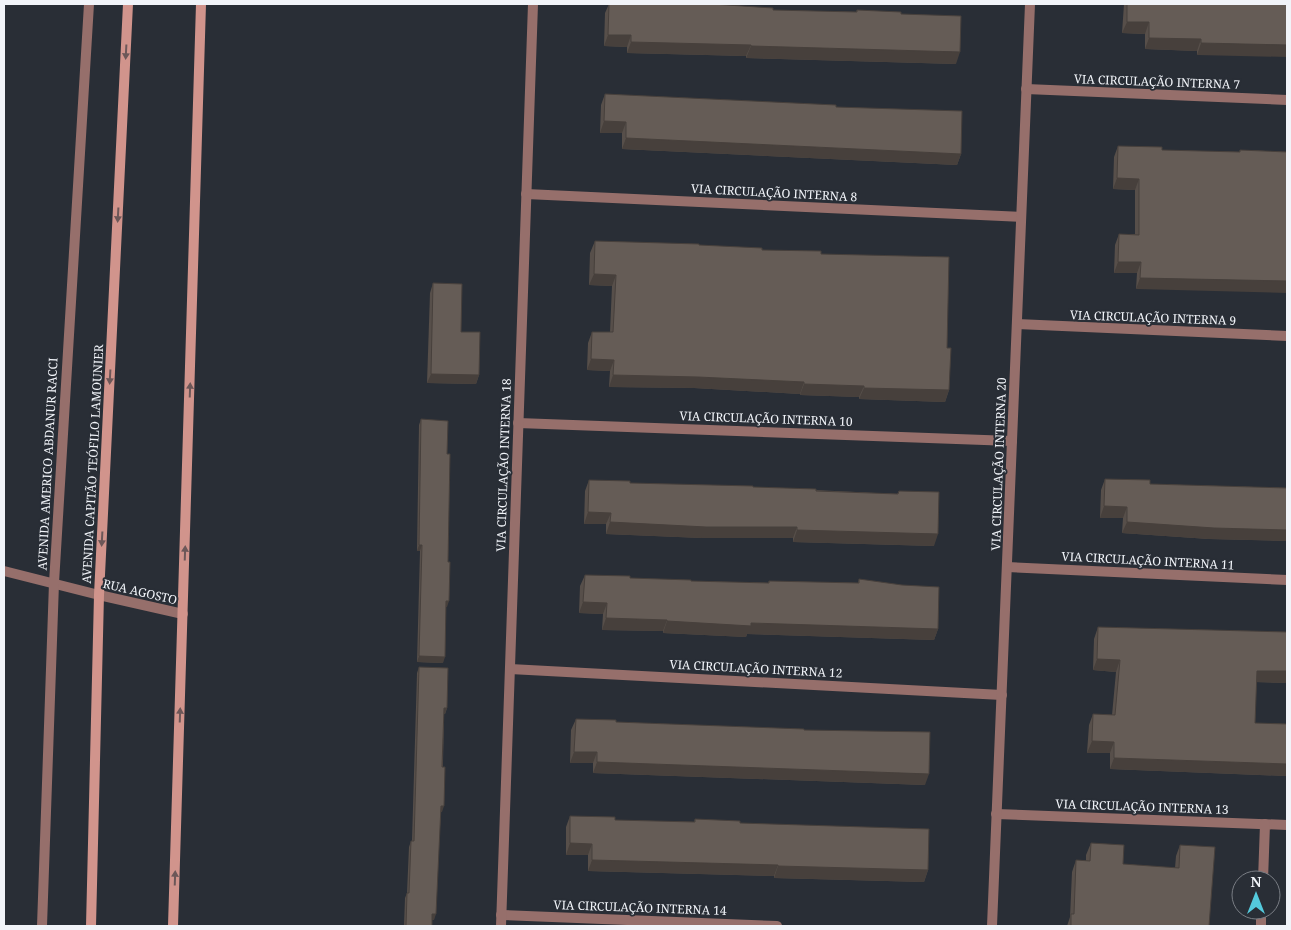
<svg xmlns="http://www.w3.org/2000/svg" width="1291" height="930" font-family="'Noto Serif',serif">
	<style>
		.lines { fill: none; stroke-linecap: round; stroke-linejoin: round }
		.minor { stroke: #966f6b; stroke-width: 10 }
		.secondary { stroke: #d1948c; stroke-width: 10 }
		.wall { fill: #574f4a }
		.shaded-wall { fill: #47403c }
		.building { fill: #655c56; stroke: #47403c }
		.oneway { fill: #6c5758 }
		.labels { text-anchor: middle; stroke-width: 4; stroke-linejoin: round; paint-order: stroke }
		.street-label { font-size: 12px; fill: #f1f4f9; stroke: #292e36 }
	</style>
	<rect width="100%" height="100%" fill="#292e36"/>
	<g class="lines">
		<g class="minor">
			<path d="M1026,89L1287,100"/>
			<path d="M526,194L1021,217"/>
			<path d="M1017,324L1287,336"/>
			<path d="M518,423L1012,441"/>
			<path d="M1007,567L1287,580"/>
			<path d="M4,571L99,595L183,614"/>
			<path d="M510,669L1002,695"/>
			<path d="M996,814L1287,825"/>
			<path d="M1263,880L1265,824"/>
			<path d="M501,915L777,926"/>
			<path d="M42,926L54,583L89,4"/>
			<path d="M501,926L533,4"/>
			<path d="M992,926L1030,4"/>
			<path d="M1261,926V910"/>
		</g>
		<g class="secondary">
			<path d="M91,926L99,595L128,4"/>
			<path d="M173,926L201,4"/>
		</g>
	</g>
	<g class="wall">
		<path d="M609,4H682L773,10L856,12L857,10L901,14L956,64L746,58V56L627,53V47L604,46L605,13Z"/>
		<path d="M1124,4H1281L1197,55V51L1145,49V34L1122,33Z"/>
		<path d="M605,94L836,107L961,154L957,165L622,149V133H600L601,105Z"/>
		<path d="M1118,146L1162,150L1239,152L1240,150L1287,152L1136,289L1137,273H1114L1115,245L1119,234H1135V190L1113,189L1114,157Z"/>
		<path d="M595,241L699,245L821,254L947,348L949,390L945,402L859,399V397L800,395V394L694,388L609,387L610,371L587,370L588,343L592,332H610L612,286L589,285L590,253Z"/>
		<path d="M433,283L461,332L479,375L476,384L427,383L430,293Z"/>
		<path d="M421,419L447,454V607H446L443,663L417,662L420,551H417L419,425Z"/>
		<path d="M1105,479L1150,484L1287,488V541L1209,539L1122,533L1123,518H1100L1101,490Z"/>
		<path d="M589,480L630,483L753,487L897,494L899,491L934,546L793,542V538H702L606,534V524H584L585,491Z"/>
		<path d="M585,575L630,578L691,581L768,583L769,581L858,583L859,579L938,629L934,640L747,634L746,637L663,633V631L602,630L603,614L579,613L580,586Z"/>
		<path d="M1098,627L1287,683L1256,682L1255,723L1287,724V778H1286V776L1110,769V753H1087L1089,725L1093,714L1112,715L1116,672L1093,670L1094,639Z"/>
		<path d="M419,667L447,708L445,714H444L442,812H441L434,920H432V926H404L405,898L407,893L409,847L411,841H412L417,673Z"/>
		<path d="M576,719L616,722L804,730L925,785L593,773V763H570L571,730Z"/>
		<path d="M570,816L615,820L694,822L695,819L740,823L928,870L924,882L774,878V876L588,871V855H566V827Z"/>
		<path d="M1091,843L1123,864L1175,868L1176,856L1180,845L1209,926H1067L1070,917L1072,872L1076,860L1086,861V855Z"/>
	</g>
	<g class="shaded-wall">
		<path d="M1127,22H1149L1145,34L1122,33Z"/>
		<path d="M608,35H631L627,47L604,46Z"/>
		<path d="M1149,38L1201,39L1197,51L1145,49Z"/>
		<path d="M631,42L751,45L746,56L627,53Z"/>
		<path d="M1201,43L1287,45V57L1197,55Z"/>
		<path d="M751,46L960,52L956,64L746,58Z"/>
		<path d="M604,121L626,122L622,133H600Z"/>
		<path d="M626,138L961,154L957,165L622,149Z"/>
		<path d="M1117,178L1139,179L1135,190L1113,189Z"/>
		<path d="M1118,262H1141L1137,273H1114Z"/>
		<path d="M594,274L616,275L612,286L589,285Z"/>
		<path d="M1140,278L1287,281V293L1136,289Z"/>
		<path d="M591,359L614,360L610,371L587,370Z"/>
		<path d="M431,374L479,375L476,384L427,383Z"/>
		<path d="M613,375L698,377L804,382L800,394L694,388L609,387Z"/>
		<path d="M804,384L864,386L859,397L800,395Z"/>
		<path d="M864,388L949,390L945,402L859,399Z"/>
		<path d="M1104,506L1127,507L1123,518H1100Z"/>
		<path d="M588,512L611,513L606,524H584Z"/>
		<path d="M610,522L797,527L793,538H702L606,534Z"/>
		<path d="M1127,522L1287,530V541L1209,539L1122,533Z"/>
		<path d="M797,530L938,534L934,546L793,542Z"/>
		<path d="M419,545H422L420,551H417Z"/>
		<path d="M446,601H449L447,607H444Z"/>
		<path d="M583,602L607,603L603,614L579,613Z"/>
		<path d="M606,618L667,620L663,631L602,630Z"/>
		<path d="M667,621L751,623L938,629L934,640L747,634L746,637L663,633Z"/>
		<path d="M419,656L445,657L443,663L417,662Z"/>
		<path d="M1097,659L1120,660L1116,672L1093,670Z"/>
		<path d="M1257,671H1287V683L1253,682Z"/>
		<path d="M444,708H447L445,714H442Z"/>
		<path d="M1092,741L1114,742L1110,753H1087Z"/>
		<path d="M574,752H597L593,763H570Z"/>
		<path d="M1114,758L1287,764V772L1286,776L1110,769Z"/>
		<path d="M597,762L929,774L925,785L593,773Z"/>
		<path d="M441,806H444L442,812H439Z"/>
		<path d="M570,843L592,844L588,855H566Z"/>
		<path d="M592,860L778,865L774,876L588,871Z"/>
		<path d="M778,866L928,870L924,882L774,878Z"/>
		<path d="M432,914H436L434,920H430Z"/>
	</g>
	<g class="building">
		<path d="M609,4H712L773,8V10L857,12V10L901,12V14L961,16L960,52L751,46V45L631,42V35H608Z"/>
		<path d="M1127,4H1287V45L1201,43V39L1149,38V22H1127Z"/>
		<path d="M605,94L836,105V107L962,111L961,154L626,138V122L604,121Z"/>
		<path d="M1118,146L1162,147V150L1240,152V150L1287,152V281L1140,278L1141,262H1118L1119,234L1139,235V179L1117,178Z"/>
		<path d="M595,241L699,244V245L762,248V250L821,251V254L949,257L947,348H951L949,390L864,388V386L804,384V382L698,377L613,375L614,360L591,359L592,332H613L616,275L594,274Z"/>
		<path d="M433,283L462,284L461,332H480L479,375L431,374Z"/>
		<path d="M421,419L448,421L447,454H450L448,562H450L449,601H446L445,657L419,656L422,545H419Z"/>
		<path d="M1105,479L1150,480V484L1287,488V530L1214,528L1127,522V507L1104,506Z"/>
		<path d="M589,480L630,481V483L753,486V487L816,489V491L898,494L899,491L939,492L938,534L797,530V527H706L610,522L611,513L588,512Z"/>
		<path d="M585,575L630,576V578L691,580V581L769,583V581L859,583V579L902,585L939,587L938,629L751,623V626L667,621V620L606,618L607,603L583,602Z"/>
		<path d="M1098,627L1287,632V671H1257L1255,723L1287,724V764L1114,758V742L1092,741L1093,714L1115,715L1120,660L1097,659Z"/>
		<path d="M419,667L448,668L447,708H444L442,767H445L444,806H441L436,914H432V926H406L407,893H409L411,841H414Z"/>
		<path d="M576,719L616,720V722L804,729V730L930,732L929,774L597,762V752H574Z"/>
		<path d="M570,816L615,817V820L695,822V819L740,821V823L929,829L928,870L778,866V865L592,860V844L570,843Z"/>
		<path d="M1091,843L1124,845L1123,864L1179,868L1180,845L1215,847L1209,926H1071V914H1074L1076,860L1090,861Z"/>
	</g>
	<defs><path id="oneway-solid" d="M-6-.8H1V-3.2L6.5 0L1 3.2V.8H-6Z" transform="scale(1.25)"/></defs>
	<g class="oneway">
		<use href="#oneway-solid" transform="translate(126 52) rotate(93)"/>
		<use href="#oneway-solid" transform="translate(118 215) rotate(93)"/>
		<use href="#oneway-solid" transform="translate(110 377) rotate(93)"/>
		<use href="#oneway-solid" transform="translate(190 390) rotate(-88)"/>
		<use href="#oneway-solid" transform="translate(102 539) rotate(93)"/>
		<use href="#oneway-solid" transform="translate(185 553) rotate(-88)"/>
		<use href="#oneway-solid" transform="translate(180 715) rotate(-88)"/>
		<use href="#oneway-solid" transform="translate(175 878) rotate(-88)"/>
	</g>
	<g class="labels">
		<g class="street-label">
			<text transform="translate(1157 82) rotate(2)" y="4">VIA CIRCULAÇÃO INTERNA 7</text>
			<text transform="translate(774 193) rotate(3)" y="4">VIA CIRCULAÇÃO INTERNA 8</text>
			<text transform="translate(1153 318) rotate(2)" y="4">VIA CIRCULAÇÃO INTERNA 9</text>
			<text transform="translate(766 419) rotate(2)" y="4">VIA CIRCULAÇÃO INTERNA 10</text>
			<text transform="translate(48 464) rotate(-87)" y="4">AVENIDA AMERICO ABDANUR RACCI</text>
			<text transform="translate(93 464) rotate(-87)" y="4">AVENIDA CAPITÃO TEÓFILO LAMOUNIER</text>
			<text transform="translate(999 464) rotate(-88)" y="4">VIA CIRCULAÇÃO INTERNA 20</text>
			<text transform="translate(504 465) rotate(-88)" y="4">VIA CIRCULAÇÃO INTERNA 18</text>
			<text transform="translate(1148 561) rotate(3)" y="4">VIA CIRCULAÇÃO INTERNA 11</text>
			<text transform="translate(140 592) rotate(13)" y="4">RUA AGOSTO</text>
			<text transform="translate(756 669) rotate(3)" y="4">VIA CIRCULAÇÃO INTERNA 12</text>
			<text transform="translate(1142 807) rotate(2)" y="4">VIA CIRCULAÇÃO INTERNA 13</text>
			<text transform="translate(640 908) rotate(2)" y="4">VIA CIRCULAÇÃO INTERNA 14</text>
		</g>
	</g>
	<rect width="1291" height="930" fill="none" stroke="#f1f4f9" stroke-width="10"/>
	<g transform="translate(1256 895)"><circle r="24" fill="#292e36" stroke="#797d84"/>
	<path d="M0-4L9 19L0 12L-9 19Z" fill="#54cadd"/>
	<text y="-8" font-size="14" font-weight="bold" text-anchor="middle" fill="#f1f4f9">N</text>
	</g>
</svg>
